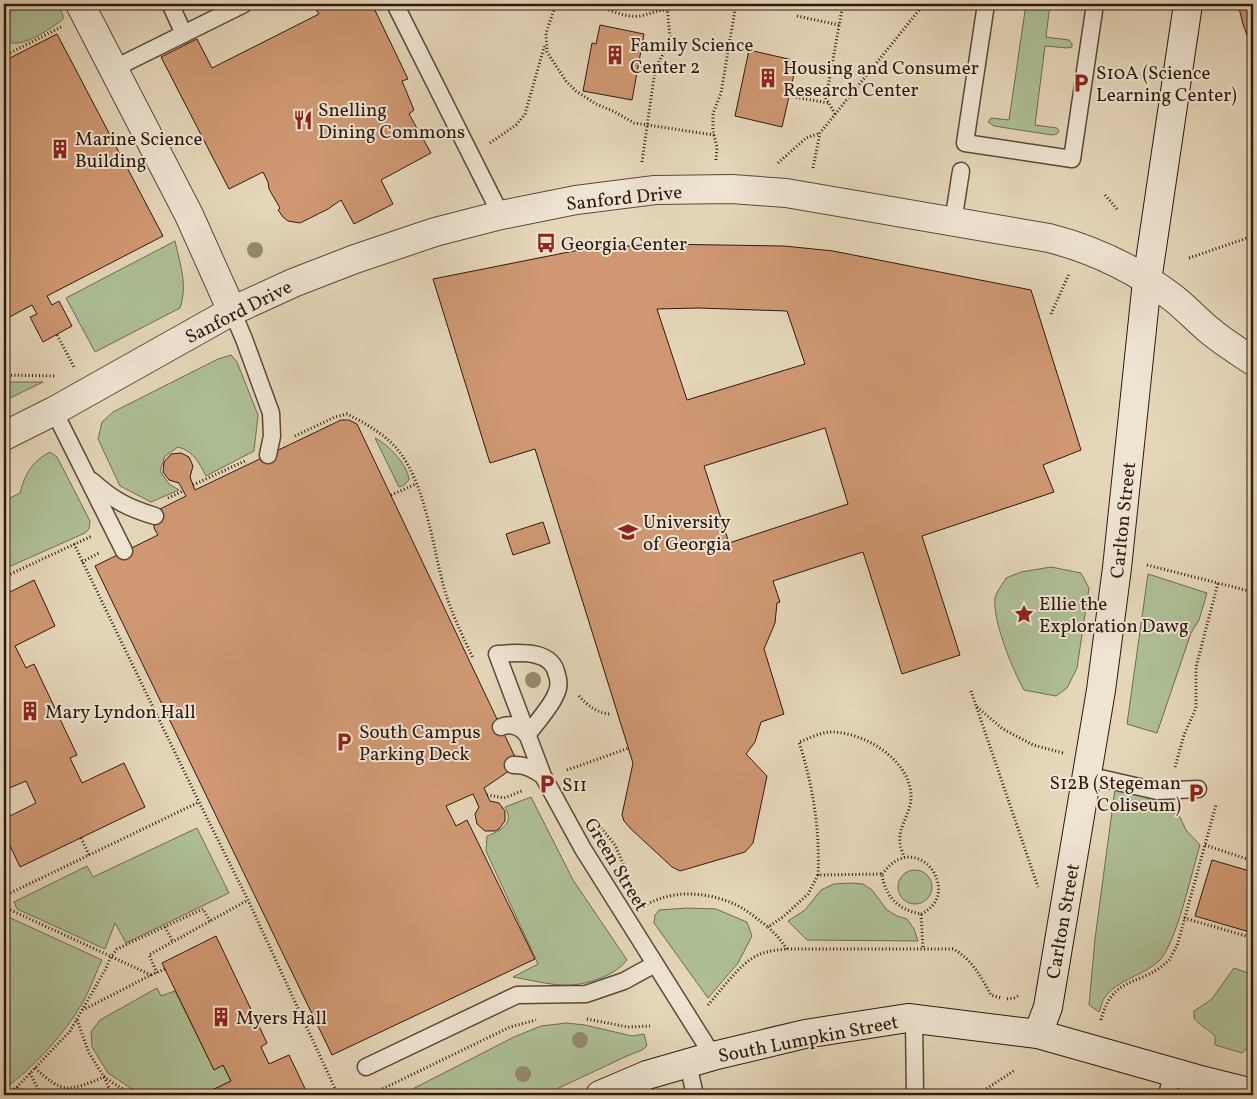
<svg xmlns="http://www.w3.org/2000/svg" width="1257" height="1099" font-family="Vollkorn,serif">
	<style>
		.green { fill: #aebf95; stroke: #6f6c52 }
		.building { fill: #cf9872; stroke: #301910; fill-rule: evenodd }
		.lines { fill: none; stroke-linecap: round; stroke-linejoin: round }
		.lane-casing { stroke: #5d483a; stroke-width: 19 }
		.street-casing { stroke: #5d483a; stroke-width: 30 }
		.secondary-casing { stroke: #301910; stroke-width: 30 }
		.path { stroke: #301910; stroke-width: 3; stroke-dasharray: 1 2.5; stroke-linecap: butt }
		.lane { stroke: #eee4d2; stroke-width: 16 }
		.street { stroke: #eee4d2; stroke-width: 28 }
		.secondary { stroke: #eee4d2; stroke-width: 28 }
		.tree { fill: #968a72 }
		.labels { text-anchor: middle; stroke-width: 4; stroke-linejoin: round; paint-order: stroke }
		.poi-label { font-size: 19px; fill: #301910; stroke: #eee4d2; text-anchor: start }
		.street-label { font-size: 19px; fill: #301910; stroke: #eee4d2 }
	</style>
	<rect width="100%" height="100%" fill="#e5d6b9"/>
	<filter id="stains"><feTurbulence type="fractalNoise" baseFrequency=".004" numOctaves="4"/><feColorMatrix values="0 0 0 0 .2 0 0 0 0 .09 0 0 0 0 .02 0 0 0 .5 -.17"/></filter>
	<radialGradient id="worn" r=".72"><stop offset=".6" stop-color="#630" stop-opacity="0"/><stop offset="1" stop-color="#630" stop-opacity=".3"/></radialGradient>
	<g class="green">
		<path d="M8,4H57L63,15V19C54,27 3,62 5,30C6,20 14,14 8,4Z"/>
		<path d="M1026,4H1050L1046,37L1069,40L1072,44V47L1067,48L1045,46L1035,125L1057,128L1059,131L1057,134L1052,135L994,126L988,122L991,118L1009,120Z"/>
		<path d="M175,241C180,264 188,285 180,308L95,352L66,298Z"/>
		<path d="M231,355L237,362L258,415L254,451L206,476C199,463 194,451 178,447L165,456L160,471L169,484L179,490L151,502L120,486L98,439L102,422L113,412L218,359Z"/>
		<path d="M4,382H43L4,401Z"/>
		<path d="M375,438C388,444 408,465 409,480L404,485L399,487Z"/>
		<path d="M50,452L57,457L90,521L89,529L85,533L4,569V501L20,493C25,474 32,461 50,452Z"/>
		<path d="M1051,567L1081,573L1089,588L1077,668L1067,688L1056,696L1024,690C1013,671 992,619 995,598C996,592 1003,584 1006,578L1021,572Z"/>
		<path d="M1148,574L1207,593L1199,620L1191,633L1157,733L1127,724Z"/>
		<path d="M1115,789L1130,791L1160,803L1180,817L1186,830L1200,845C1192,871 1176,945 1159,961C1143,976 1118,979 1105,997C1102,1001 1101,1007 1099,1012L1089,1005L1095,939Z"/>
		<path d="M531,797L573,880L627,960C616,975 589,984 571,985C552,986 531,980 513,977L538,964L486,851L487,836C501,831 515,823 505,807Z"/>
		<path d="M197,828L229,893L126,943L115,923L105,949L17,909L14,902L87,866L93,877Z"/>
		<circle cx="915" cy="887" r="17"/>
		<path d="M851,883L863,884L872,890L887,910L897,916L907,919L914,929L918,941L807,940L788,921L805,910L821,890L834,884Z"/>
		<path d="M687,908L716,909L747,922L752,936L738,963L708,998L654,923L655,915L659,910Z"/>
		<path d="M4,915L102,960C97,970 93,982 88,992C73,1025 34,1068 4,1089Z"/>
		<path d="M1234,968L1253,975V1043L1242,1053L1215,1045V1036C1208,1029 1200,1026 1194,1018V1011L1211,1000Z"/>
		<path d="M157,988L161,996L175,991L214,1069L223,1065L231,1081L202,1095H141L108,1073L92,1047L91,1032L100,1020Z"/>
		<path d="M567,1023L585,1025L632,1036L644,1034L647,1046L642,1050L627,1056L544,1095H401L514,1037L541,1026Z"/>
	</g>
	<g class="building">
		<path d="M316,4H372L408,79L402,81L414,110L409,114L431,153L381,180L393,204L354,224L341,200L328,209L300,223L288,221L283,217L278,210L280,208L269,189L268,182L263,172L229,189L161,57L197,39L212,68L319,14L313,5Z"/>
		<path d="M1238,4H1253V52L1243,24Z"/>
		<path d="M600,25L644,34L632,100L583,91L592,43L596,44Z"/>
		<path d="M57,34L163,236L47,296L52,305L59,301L72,326L43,342L30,317L37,314L32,305L4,320V61Z"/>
		<path d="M749,50L797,61L782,127L735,116Z"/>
		<path d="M658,244L784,246L833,251L1031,290L1081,450L1043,465L1054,492L922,536L960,655L902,674L863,552L773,581L780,602L777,603L775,623L764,649L784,714L761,722L755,742L746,754L767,776L753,843L745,852L680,871L672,867L631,829L624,821L622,815L633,763L535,449L490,463L433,279L584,249ZM698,308L787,311L805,364L687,400L657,309ZM825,428L848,504L729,543L704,466Z"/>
		<path d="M341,420H349L357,424L515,757L513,765L506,773L484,788L490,801L499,803L505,811V821L499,829L495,831H485L477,824L475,814L479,807L473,794L446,806L456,826L467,820L535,959L332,1055L95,566L158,535L154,528V523L158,510L186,496L179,483L169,480L163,472L164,462L171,454L181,453L189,457L193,466L190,477L195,490Z"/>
		<path d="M543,522L550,543L513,555L506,534Z"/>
		<path d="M34,580L55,626L15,646L26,668L34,664L77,755L70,758L82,783L124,763L145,807L20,867L4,833V819L36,803L26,781L7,789L4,782V595Z"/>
		<path d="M1253,711V735L1247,733Z"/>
		<path d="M1212,860L1253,872V933L1195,916Z"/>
		<path d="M216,936L267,1043L261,1047L269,1064L289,1055L308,1095H202L231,1081L223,1065L214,1070L162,963Z"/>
	</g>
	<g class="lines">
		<defs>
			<g id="lane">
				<path d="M395,4L501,215"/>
				<path d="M986,4L965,143L1072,159L1095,4"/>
				<path d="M172,8L184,34"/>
				<path d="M113,69L244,4"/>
				<path d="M953,222L961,171"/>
				<path d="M232,311L244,339L271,413L272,436L268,455"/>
				<path d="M54,411L124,551"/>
				<path d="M92,481C113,500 128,508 155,516"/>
				<path d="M501,727C511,723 520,726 527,735C536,723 551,707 556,694C559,688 559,681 557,675C552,648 517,653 497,654L543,776L583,849L713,1056"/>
				<path d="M513,765C525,764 534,769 543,776"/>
				<path d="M1087,775L1157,791L1198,789"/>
				<path d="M914,1019L915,1095"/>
				<path d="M688,1064L695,1095"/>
				<path d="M366,1067L517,995L586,994L624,981L655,964"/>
				<path d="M1167,1095L1173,1071"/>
			</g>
			<g id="street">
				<path d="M80,4L189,215L232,311"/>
				<path d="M4,436L54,411L232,311L293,283L355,259L435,232L501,215L576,200L655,190L732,189L786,193L1049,238C1092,249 1136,270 1172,297C1185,307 1197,320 1209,330C1223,342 1238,351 1253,361"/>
			</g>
			<g id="secondary">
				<path d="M1038,1034L1048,1007L1101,690L1117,568L1147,281L1188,4"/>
				<path d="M600,1095L647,1075L713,1056L805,1034L908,1018L1038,1034L1197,1079L1253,1093"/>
			</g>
		</defs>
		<use href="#lane" class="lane-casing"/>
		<use href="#street" class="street-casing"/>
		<use href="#secondary" class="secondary-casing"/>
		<g class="path">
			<path d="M556,4L546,33L547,52L566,81L576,91L596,104L615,112L634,123L714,135"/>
			<path d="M596,4C609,10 625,18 640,16C650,14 657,10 668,10"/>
			<path d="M750,4L770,9"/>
			<path d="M797,16L839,25"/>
			<path d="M4,47L7,54"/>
			<path d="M4,56L61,27"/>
			<path d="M638,65L656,69"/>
			<path d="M789,96L828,103"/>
			<path d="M835,114L826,98L843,4"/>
			<path d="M490,143L516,125L525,114L545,44"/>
			<path d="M716,160L717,147L713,131V113L721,93L736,4"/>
			<path d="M642,162L655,70L670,40L667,4"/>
			<path d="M778,163L806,138L820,133"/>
			<path d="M813,168L820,133L924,4"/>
			<path d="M1105,195L1117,209"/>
			<path d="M1189,258L1253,236"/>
			<path d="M1051,314L1069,274"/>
			<path d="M57,335L74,367"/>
			<path d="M4,375L55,376"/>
			<path d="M295,436L335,417L347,414C367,424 388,436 401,454C426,489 433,547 444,588C451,612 462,635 473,658"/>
			<path d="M193,485L247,460"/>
			<path d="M391,495L416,484"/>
			<path d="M168,498L183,491"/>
			<path d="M74,544L199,802"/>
			<path d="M82,562L99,553"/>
			<path d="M1147,565L1253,592"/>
			<path d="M4,577L92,536"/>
			<path d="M971,691L1038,887"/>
			<path d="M579,696C588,706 597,713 610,714"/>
			<path d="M977,707L1003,729L1033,745L1063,753"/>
			<path d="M1175,767L1184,735L1196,708V667L1218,583"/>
			<path d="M567,770L629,748"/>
			<path d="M487,795L504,798L522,791"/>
			<path d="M599,825L615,845L625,868"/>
			<path d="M81,838L89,855"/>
			<path d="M1205,845L1253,861"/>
			<path d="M882,874C888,867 894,860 903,858C931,850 957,897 921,914"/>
			<path d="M818,875C820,829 813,786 799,742C808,739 819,733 829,732C863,731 912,760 911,798C911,813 898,827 900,842C900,847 903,853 904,857"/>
			<path d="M4,896L199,802L248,900L338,1095"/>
			<path d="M644,906C671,890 703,891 732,903C745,908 756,918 768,927"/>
			<path d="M4,907L151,975L83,1010"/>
			<path d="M1184,918L1253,938"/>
			<path d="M165,927L173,942"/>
			<path d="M787,949L778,937L768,927L783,917L808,894L818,875L882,874C885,897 899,910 921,914L923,948"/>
			<path d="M157,973L149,955L248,900"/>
			<path d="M151,975L165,969"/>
			<path d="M1007,999L1014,998L1020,995"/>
			<path d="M708,1005C721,990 740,964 756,956C765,951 777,950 787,949H953C972,959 981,977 991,995L1001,998"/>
			<path d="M587,1019L628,1027L650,1026"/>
			<path d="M77,1020L89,1053L104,1077L132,1095"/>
			<path d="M1101,1020C1112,974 1144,986 1169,960C1172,956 1174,950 1177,946L1216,805"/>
			<path d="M35,1068C64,1095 69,1091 104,1077L112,1095"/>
			<path d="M30,1073L41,1095"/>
			<path d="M17,1087L21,1095"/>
			<path d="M5,1095L17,1087L70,1031L105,970L111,957L117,949L203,909L210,921"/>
			<path d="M370,1095L510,1027L536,1020"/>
			<path d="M978,1095L983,1091L1015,1070"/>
		</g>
		<use href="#lane" class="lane"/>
		<use href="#street" class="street"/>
		<use href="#secondary" class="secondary"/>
	</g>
	<g class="tree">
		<circle cx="255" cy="250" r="8"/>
		<circle cx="533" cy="680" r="8"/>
		<circle cx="580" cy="1040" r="8"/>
		<circle cx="523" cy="1074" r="8"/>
	</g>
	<defs>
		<symbol id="building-bare" viewBox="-9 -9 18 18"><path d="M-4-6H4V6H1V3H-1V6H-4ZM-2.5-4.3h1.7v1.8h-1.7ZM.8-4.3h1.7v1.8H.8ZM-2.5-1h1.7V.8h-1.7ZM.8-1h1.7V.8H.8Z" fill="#8f2418" stroke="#eee4d2" stroke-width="2.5" paint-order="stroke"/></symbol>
		<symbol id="parking-bare" viewBox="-9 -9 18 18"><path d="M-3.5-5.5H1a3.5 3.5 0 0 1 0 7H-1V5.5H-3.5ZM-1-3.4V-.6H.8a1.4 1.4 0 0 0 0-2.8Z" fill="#8f2418" stroke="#eee4d2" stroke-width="2.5" paint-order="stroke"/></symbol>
		<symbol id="restaurant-bare" viewBox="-9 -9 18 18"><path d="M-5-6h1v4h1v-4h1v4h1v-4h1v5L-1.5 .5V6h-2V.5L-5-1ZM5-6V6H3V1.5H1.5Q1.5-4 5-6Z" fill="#8f2418" stroke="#eee4d2" stroke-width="2.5" paint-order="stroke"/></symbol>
		<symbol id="bus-bare" viewBox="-9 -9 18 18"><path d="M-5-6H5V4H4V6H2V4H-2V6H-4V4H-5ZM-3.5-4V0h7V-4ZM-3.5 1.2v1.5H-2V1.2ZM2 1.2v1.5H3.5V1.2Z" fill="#8f2418" stroke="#eee4d2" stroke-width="2.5" paint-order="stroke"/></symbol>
		<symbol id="university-bare" viewBox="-9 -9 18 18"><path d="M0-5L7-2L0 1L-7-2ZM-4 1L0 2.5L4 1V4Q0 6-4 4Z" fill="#8f2418" stroke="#eee4d2" stroke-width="2.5" paint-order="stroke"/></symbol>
		<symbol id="sight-bare" viewBox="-9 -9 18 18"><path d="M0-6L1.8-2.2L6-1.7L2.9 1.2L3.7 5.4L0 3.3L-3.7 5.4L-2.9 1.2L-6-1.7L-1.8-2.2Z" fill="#8f2418" stroke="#eee4d2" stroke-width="2.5" paint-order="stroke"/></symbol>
	</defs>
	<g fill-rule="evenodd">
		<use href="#building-bare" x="601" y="41" width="28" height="28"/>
		<use href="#building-bare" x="754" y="64" width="28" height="28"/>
		<use href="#parking-bare" x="1067" y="69" width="28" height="28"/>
		<use href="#restaurant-bare" x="289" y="106" width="28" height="28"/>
		<use href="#building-bare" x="46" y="135" width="28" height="28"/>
		<use href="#bus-bare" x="532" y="229" width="28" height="28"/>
		<use href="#university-bare" x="614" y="518" width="28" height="28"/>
		<use href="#sight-bare" x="1010" y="600" width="28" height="28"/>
		<use href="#building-bare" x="16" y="697" width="28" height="28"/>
		<use href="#parking-bare" x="330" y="728" width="28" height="28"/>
		<use href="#parking-bare" x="533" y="770" width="28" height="28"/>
		<use href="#parking-bare" x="1182" y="779" width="28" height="28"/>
		<use href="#building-bare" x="207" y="1003" width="28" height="28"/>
	</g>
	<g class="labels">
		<g class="poi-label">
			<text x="630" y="51">Family Science<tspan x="630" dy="22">Center 2</tspan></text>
			<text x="783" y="74">Housing and Consumer<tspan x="783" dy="22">Research Center</tspan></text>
			<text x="1096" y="79">S10A (Science<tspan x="1096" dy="22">Learning Center)</tspan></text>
			<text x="318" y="116">Snelling<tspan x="318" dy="22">Dining Commons</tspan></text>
			<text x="75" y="145">Marine Science<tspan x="75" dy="22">Building</tspan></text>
			<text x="561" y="250">Georgia Center</text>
			<text x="643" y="528">University<tspan x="643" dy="22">of Georgia</tspan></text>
			<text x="1039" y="610">Ellie the<tspan x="1039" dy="22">Exploration Dawg</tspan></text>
			<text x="45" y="718">Mary Lyndon Hall</text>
			<text x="359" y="738">South Campus<tspan x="359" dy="22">Parking Deck</tspan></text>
			<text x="1181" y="789" text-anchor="end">S12B (Stegeman<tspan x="1181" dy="22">Coliseum)</tspan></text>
			<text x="562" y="791">S11</text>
			<text x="236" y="1024">Myers Hall</text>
		</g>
		<g class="street-label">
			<text transform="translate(624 197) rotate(-6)" y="7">Sanford Drive</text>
			<text transform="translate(238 311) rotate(-27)" y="7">Sanford Drive</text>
			<text transform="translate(1122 520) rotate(-84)" y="7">Carlton Street</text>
			<text transform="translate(617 864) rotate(59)" y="7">Green Street</text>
			<text transform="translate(1062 921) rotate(-80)" y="7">Carlton Street</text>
			<text transform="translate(808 1038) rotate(-11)" y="7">South Lumpkin Street</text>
		</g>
	</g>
	<rect width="1257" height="1099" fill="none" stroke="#e5d6b9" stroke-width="20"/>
	<rect x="5" y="5" width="1247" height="1089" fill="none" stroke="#301910" stroke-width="2.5"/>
	<rect x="10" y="10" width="1237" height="1079" fill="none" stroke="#301910"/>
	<rect width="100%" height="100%" filter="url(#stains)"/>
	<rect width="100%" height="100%" fill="url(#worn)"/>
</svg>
